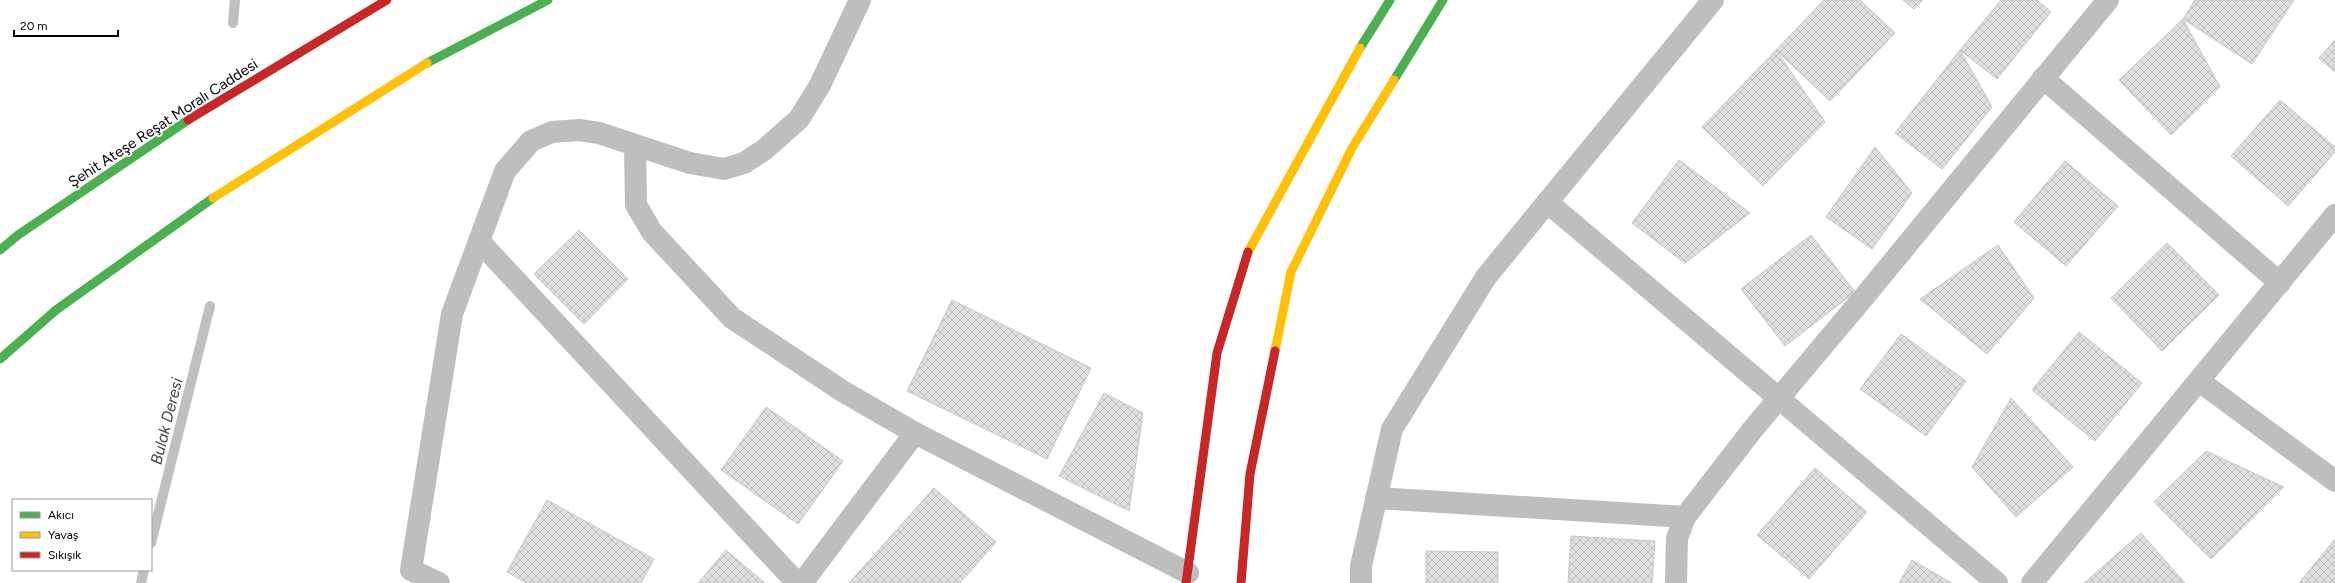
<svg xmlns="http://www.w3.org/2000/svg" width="2335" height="583" font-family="Figtree,sans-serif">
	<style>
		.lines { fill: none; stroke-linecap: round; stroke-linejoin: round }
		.stream { stroke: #bfbfbf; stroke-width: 10 }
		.building { fill: url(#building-cross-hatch); stroke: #c7c7c7 }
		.street { stroke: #bebebe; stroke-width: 22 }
		.fast { stroke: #4caf50; stroke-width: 9 }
		.slow { stroke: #ffc107; stroke-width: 9 }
		.jam { stroke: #c62828; stroke-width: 9 }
		.labels { text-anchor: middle; stroke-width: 4; stroke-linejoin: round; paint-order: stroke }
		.street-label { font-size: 15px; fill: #000; stroke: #fff }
		.water-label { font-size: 16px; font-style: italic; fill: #444; stroke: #fff }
	</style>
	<defs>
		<pattern id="building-cross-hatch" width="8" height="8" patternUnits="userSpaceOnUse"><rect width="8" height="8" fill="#dfdfdf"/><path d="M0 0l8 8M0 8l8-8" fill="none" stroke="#bebebe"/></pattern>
	</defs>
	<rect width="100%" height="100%" fill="#fff"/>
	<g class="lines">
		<g class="stream">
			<path d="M233,23L235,0"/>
			<path d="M151,543L210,306"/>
			<path d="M141,583L144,570"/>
		</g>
	</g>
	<g class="building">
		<path d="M1824,0H1860L1895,33L1830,101L1776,50Z"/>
		<path d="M1903,0H1923L1914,9Z"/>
		<path d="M2001,0H2037L2051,12L1997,79L1960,50Z"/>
		<path d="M2195,0H2294L2252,64L2183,19Z"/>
		<path d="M2183,19L2220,87L2171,135L2119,80Z"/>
		<path d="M2335,40V72L2319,58Z"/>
		<path d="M1776,50L1825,122L1763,186L1702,127Z"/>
		<path d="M1960,50L1992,107L1942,169L1895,133Z"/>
		<path d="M2280,100L2335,147V152L2288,206L2231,156Z"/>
		<path d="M1875,147L1912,193L1872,249L1826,217Z"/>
		<path d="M1679,160L1750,213L1685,263L1632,223Z"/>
		<path d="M2065,161L2118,206L2066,266L2014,222Z"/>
		<path d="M579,230L628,279L584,324L534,274Z"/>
		<path d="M1811,235L1855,292L1785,346L1741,289Z"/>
		<path d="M2167,243L2219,295L2162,351L2111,298Z"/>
		<path d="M1998,245L2034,298L1987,354L1920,299Z"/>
		<path d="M952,300L1091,368L1047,459L907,391Z"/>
		<path d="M2079,332L2142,383L2095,441L2032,390Z"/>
		<path d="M1901,334L1966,381L1926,436L1860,389Z"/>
		<path d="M1104,393L1143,413L1129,511L1059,476Z"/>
		<path d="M2011,398L2073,467L2016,517L1972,467Z"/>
		<path d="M766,407L843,461L798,524L721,470Z"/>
		<path d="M2206,451L2284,487L2211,559L2154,502Z"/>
		<path d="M1815,468L1867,512L1809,579L1757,535Z"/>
		<path d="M934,488L996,542L960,583H849Z"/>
		<path d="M547,500L654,559L641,583H526L507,572Z"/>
		<path d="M2141,533L2185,583H2084Z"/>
		<path d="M1571,536L1655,541L1652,583H1568Z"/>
		<path d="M2335,539V583H2299Z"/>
		<path d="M726,550L765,583H698Z"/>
		<path d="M1426,551L1498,552V583H1426Z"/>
		<path d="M1912,560L1952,583H1899Z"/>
	</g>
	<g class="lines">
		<g class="street">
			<path d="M2043,78L2280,283"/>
			<path d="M635,146L636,205L652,232L732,318L844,392L915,433L1188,573"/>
			<path d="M1547,202L1997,583"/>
			<path d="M479,241L797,583"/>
			<path d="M2199,381L2335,481"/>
			<path d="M1376,498L1685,517"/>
			<path d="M439,583L411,570L452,314L505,171L531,141L552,132L579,130L599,133L690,163L724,169L744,163L764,150L799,119L820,85L860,0"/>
			<path d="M802,583L915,433"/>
			<path d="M1361,583V566L1392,429L1486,277L1713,0"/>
			<path d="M1676,583L1677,538L1685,517L1753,429L1864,297L2108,0"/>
			<path d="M2032,583L2335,215"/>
		</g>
		<g class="fast">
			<path d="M1360,48L1390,0"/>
			<path d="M427,63L548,0"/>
			<path d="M1394,80L1443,0"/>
			<path d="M0,250L18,235L188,120"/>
			<path d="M0,359L56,310L213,198"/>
		</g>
		<g class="slow">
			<path d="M213,198L427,63"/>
			<path d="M1248,252L1360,48"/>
			<path d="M1275,351L1291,272L1352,148L1394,80"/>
		</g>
		<g class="jam">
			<path d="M188,120L387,0"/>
			<path d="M1186,583L1217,353L1248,252"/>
			<path d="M1241,583L1250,474L1275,351"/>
		</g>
	</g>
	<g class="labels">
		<g class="street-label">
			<text transform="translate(163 123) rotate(-33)" y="5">Şehit Ateşe Reşat Moralı Caddesi</text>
		</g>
		<g class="water-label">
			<text transform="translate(166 421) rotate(-76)" y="6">Bulak Deresi</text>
		</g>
	</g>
	<rect x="12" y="499" width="140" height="72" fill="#ffffff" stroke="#999999"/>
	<rect x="20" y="512" width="20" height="6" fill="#4caf50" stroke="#999999"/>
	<text x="48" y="519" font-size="12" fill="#000000">Akıcı</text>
	<rect x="20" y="532" width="20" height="6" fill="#ffc107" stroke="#999999"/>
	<text x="48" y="539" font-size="12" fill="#000000">Yavaş</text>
	<rect x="20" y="552" width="20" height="6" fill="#c62828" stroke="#999999"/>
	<text x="48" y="559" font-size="12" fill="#000000">Sıkışık</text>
	<path d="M14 30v6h104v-6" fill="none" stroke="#000000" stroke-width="2"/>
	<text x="20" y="30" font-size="12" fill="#000000" stroke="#ffffff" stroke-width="3" paint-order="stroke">20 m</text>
</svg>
